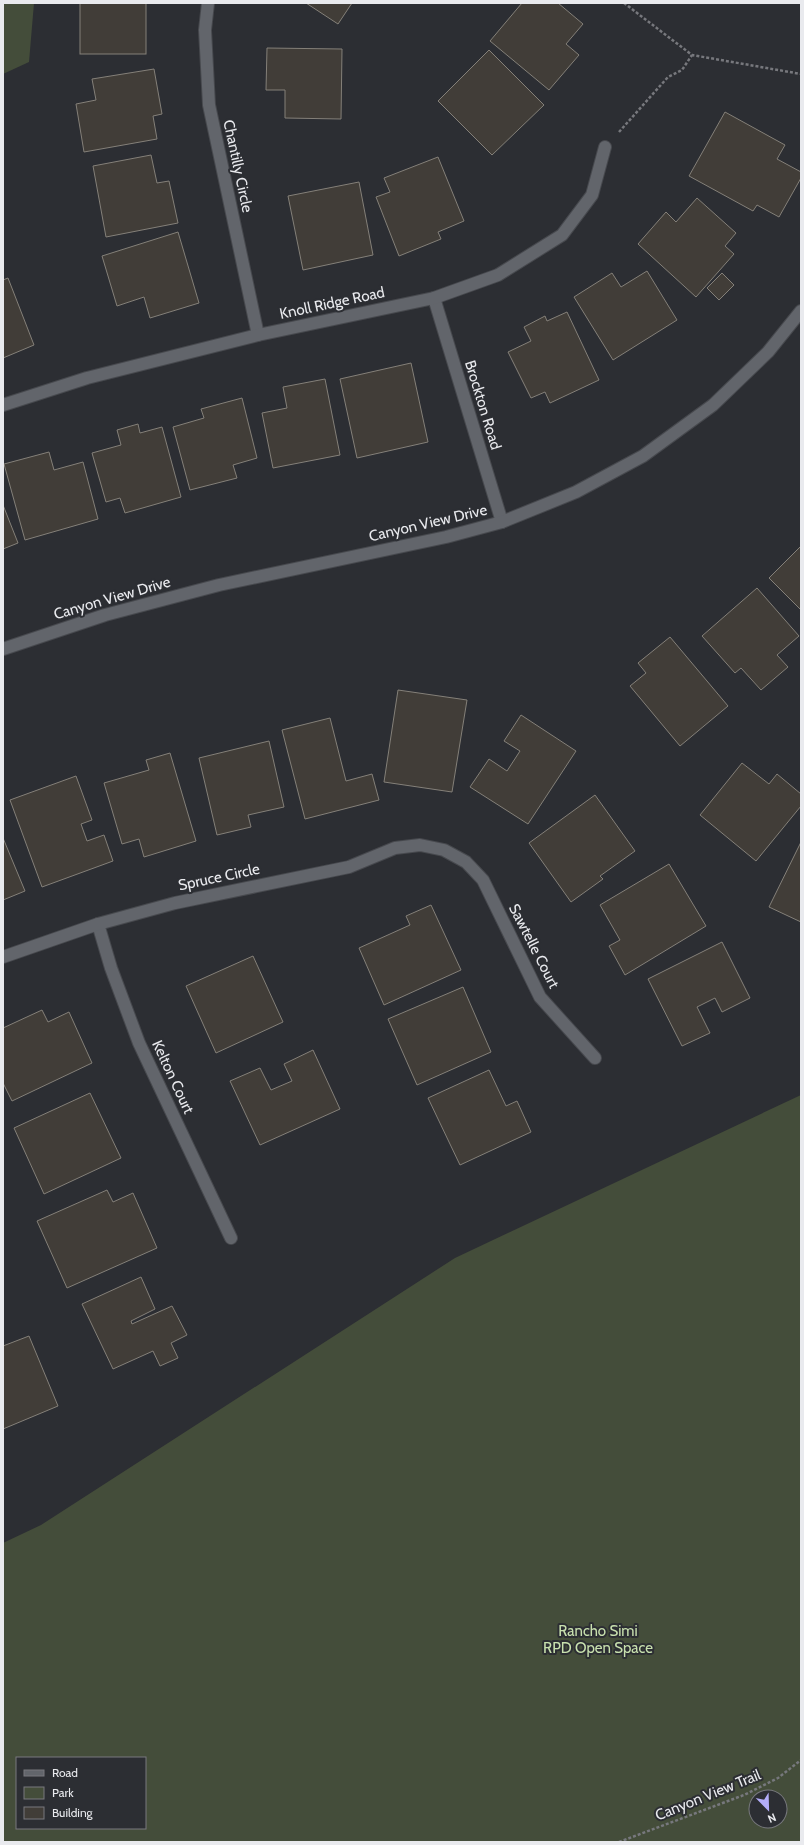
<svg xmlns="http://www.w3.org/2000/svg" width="804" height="1845" font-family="Cabin,sans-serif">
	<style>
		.green { fill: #444d3a; fill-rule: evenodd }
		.building { fill: #413d38; stroke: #848079 }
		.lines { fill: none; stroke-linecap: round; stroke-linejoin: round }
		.minor-casing { stroke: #47494e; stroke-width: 14 }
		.path { stroke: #77787d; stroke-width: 2.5; stroke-dasharray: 3 2; stroke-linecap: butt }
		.minor { stroke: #62656b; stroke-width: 12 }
		.labels { text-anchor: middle; stroke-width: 4; stroke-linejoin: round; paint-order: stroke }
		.street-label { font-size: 15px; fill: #e9eaee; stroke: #2c2e33 }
		.park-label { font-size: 15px; fill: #c8e0ae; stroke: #2c2e33 }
	</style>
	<rect width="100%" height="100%" fill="#2c2e33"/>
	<g class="green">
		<path d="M3,3H34L29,62L3,74Z"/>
		<path d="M801,1095V1842H3V1543L41,1525L455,1258ZM17,1758H145V1828H17ZM756,1797H780V1821H756Z"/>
	</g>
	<g class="building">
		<rect x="80" y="3" width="66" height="51"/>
		<path d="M306,3H352L338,24Z"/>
		<path d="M522,3H558L583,24L566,44L579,55L549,90L490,41Z"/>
		<path d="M267,48L342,49L341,119L285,118V90H266Z"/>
		<path d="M489,50L544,105L492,155L438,101Z"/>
		<path d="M154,69L162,114L153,116L157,139L84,152L76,104L96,100L92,79Z"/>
		<path d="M725,112L785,145L777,159L801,172V178L779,217L757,205L753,211L689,176Z"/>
		<path d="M151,155L157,183L169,181L178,223L106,237L93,166Z"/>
		<path d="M438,157L464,221L438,232L441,239L399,256L376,197L390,192L384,178Z"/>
		<path d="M359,182L373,255L303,270L288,196Z"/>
		<path d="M697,198L736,233L725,246L734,254L696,297L638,244L666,212L676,222Z"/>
		<path d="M178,232L199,303L150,318L144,297L117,306L102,256Z"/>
		<path d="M647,271L677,320L613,360L574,297L612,273L621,287Z"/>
		<path d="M722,273L734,285L719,300L707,288Z"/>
		<path d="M8,278L34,345L3,358V280Z"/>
		<path d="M567,312L599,380L550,403L545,392L531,398L508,352L531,341L524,327L545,316L547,321Z"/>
		<path d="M411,363L428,442L357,458L340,379Z"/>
		<path d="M325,379L340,455L273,468L262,413L287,408L283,387Z"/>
		<path d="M242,398L257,458L233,465L237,478L190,490L173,427L204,418L201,409Z"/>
		<path d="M138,424L140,433L162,427L181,497L125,513L120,498L106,502L92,453L121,445L117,430Z"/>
		<path d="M49,452L54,470L83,462L98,519L25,540L4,464Z"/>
		<path d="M3,505L18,543L3,549Z"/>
		<path d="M801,546V610L769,578Z"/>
		<path d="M757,588L799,636L777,655L788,667L761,690L741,668L735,673L702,636Z"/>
		<path d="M670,637L728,706L680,746L630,686L646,673L638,663Z"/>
		<path d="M398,690L467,700L452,792L384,782Z"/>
		<path d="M521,715L576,751L528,824L470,787L489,759L507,771L520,751L504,741Z"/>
		<path d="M330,718L346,781L372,774L379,800L305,819L282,730Z"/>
		<path d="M269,741L284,807L248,815L251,827L217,835L199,758Z"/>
		<path d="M170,753L196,841L144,857L139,839L122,844L104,783L149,770L146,760Z"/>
		<path d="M742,763L769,784L777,774L801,794V806L756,861L700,815Z"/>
		<path d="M76,776L92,820L81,824L87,841L104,835L113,861L42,887L10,800Z"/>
		<path d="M595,795L635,851L600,876L603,879L571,902L529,843Z"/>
		<path d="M3,838L25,891L3,900Z"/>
		<path d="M801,842V922L769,907Z"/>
		<path d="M669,864L706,926L625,975L609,946L620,940L600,905Z"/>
		<path d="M431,905L461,970L384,1005L359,948L410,925L406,916Z"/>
		<path d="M722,942L750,998L722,1012L715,998L697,1007L710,1033L682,1046L648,979Z"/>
		<path d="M253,956L283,1022L216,1053L186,986Z"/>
		<path d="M463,987L491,1052L417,1085L388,1019Z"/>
		<path d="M42,1010L48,1022L69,1012L92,1063L12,1101L3,1083V1028Z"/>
		<path d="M313,1050L340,1109L260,1145L230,1081L260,1068L271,1090L292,1081L284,1064Z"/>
		<path d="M489,1070L506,1106L517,1101L531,1132L460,1165L428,1098Z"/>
		<path d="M90,1093L121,1158L44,1194L14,1128Z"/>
		<path d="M107,1190L113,1202L133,1193L157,1248L67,1288L37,1221Z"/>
		<path d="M141,1277L155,1309L131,1321L132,1324L172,1306L187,1335L171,1343L178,1358L160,1366L153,1351L113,1369L82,1304Z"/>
		<path d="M29,1336L58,1406L3,1429V1346Z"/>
	</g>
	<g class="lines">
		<defs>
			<g id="minor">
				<path d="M208,3L205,30L209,105L258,335"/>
				<path d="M434,298L502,522"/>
				<path d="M3,405L87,378L258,335L434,298L498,275L562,235L592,195L605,147"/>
				<path d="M3,649L105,615L219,585L446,537L502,522L576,492L643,456L713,405L768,352L801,311"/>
				<path d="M98,924L111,968L139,1043L231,1238"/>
				<path d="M3,957L98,924L175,903L349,867L395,848L420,845L444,850L466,862L483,880L540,997L595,1058"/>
			</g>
		</defs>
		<use href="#minor" class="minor-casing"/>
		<g class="path">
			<path d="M624,3L692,55L801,74"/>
			<path d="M619,132L668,77L682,70L692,55"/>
			<path d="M619,1842L744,1795L778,1778L801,1760"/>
		</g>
		<use href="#minor" class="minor"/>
	</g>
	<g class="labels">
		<g class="street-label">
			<text transform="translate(238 166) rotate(78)" y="5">Chantilly Circle</text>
			<text transform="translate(332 303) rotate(-12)" y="5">Knoll Ridge Road</text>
			<text transform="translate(483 405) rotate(73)" y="5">Brockton Road</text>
			<text transform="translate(428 523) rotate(-13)" y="5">Canyon View Drive</text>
			<text transform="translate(112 598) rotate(-16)" y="5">Canyon View Drive</text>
			<text transform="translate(219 877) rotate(-12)" y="5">Spruce Circle</text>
			<text transform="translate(534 946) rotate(63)" y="5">Sawtelle Court</text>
			<text transform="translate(173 1077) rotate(65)" y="5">Kelton Court</text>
			<text transform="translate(708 1795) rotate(-22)" y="5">Canyon View Trail</text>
		</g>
		<g class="park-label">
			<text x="598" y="1636">Rancho Simi<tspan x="598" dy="17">RPD Open Space</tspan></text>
		</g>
	</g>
	<rect width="804" height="1845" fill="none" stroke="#e9eaee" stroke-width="8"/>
	<rect x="16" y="1757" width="130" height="72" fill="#2c2e33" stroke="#78797e"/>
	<rect x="24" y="1770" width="20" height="6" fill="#62656b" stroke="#78797e"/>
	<text x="52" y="1777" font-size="12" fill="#e9eaee">Road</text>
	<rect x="24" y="1787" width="20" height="12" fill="#444d3a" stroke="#78797e"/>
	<text x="52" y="1797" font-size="12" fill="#e9eaee">Park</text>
	<rect x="24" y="1807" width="20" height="12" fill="#413d38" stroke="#78797e"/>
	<text x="52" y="1817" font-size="12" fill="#e9eaee">Building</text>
	<g transform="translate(768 1809) rotate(157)"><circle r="19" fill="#2c2e33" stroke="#78797e"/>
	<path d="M0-3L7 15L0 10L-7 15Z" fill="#b3adf9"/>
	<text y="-6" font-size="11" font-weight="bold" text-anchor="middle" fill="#e9eaee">N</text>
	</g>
</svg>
